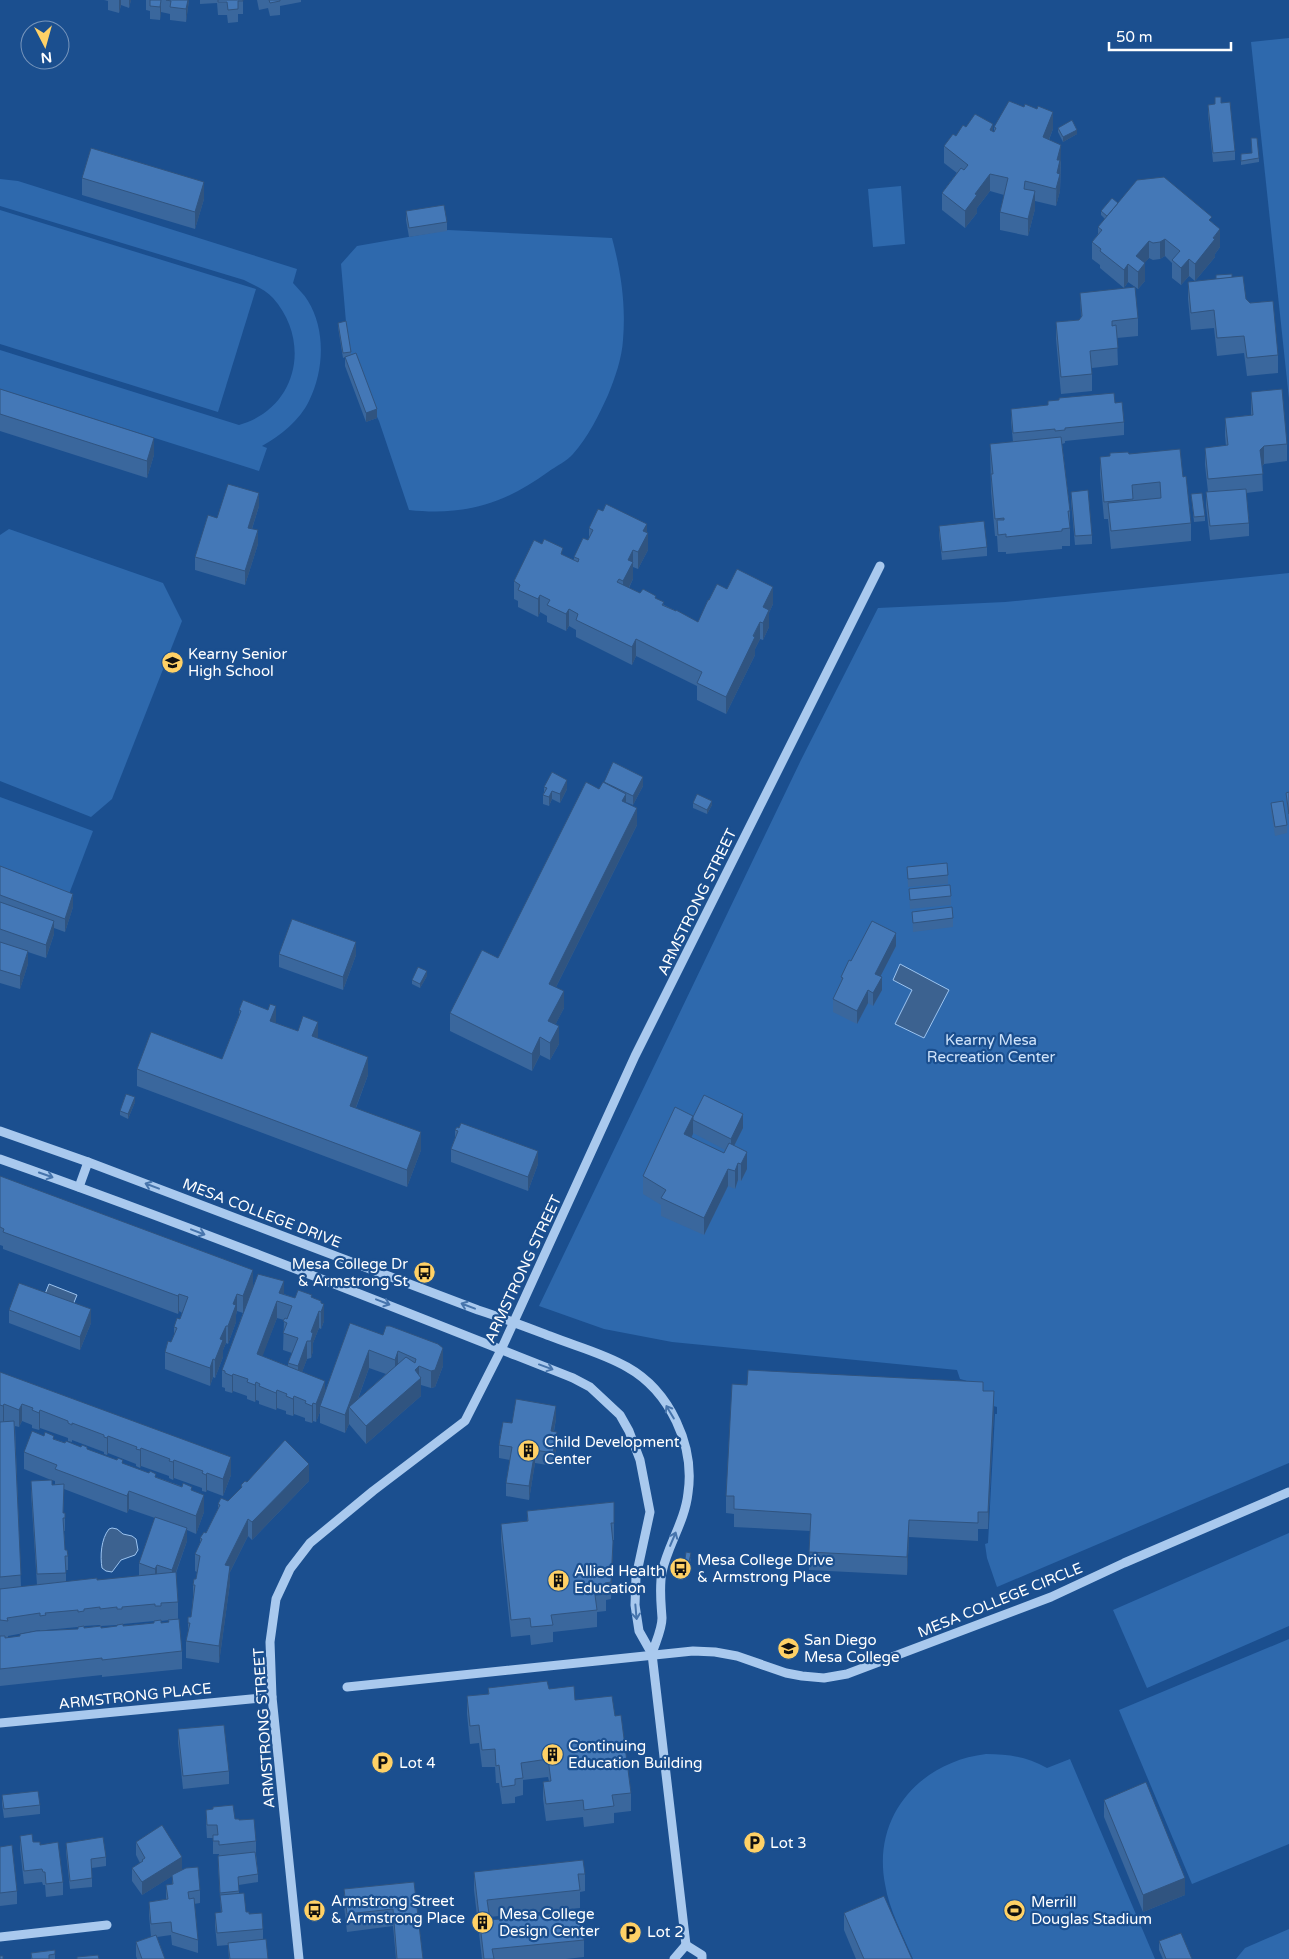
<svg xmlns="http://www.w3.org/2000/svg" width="1289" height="1959" font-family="'Varela Round',sans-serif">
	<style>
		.green { fill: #2e69ad }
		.water { fill: #3c6290; stroke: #9cc4f0 }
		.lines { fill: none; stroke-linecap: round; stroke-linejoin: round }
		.minor { stroke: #a9c9ee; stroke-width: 9 }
		.wall { fill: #3a679d; fill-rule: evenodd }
		.shaded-wall { fill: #305480 }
		.building { fill: #4478b7; stroke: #305480 }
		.oneway { stroke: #4674ac }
		.labels { text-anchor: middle; stroke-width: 4.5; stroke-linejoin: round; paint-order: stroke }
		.poi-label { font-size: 15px; fill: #fff; stroke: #1b4f8f; text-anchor: start }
		.street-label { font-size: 15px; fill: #fff; stroke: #1b4f8f }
		.park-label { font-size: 15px; fill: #cfe3fa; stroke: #1b4f8f }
	</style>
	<rect width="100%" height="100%" fill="#1b4f8f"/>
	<g class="green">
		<path d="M1289,38V399L1251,42Z"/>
		<path d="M0,179L18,181L297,269L293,283C298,289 304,294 308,301C326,330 324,371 309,401C300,420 280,436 262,446L267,448L259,471L0,389V350L239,425C297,409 312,342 273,298C266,290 254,285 244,280L0,206Z"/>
		<path d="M901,186L905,244L873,247L868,189Z"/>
		<path d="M0,210L256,289L218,412L0,344Z"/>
		<path d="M448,230L612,238C621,272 626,304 623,340C622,358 615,378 608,395C599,415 588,437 573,454C567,461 556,466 548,472C504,504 464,516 409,510L379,421L349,357L341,264L357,246Z"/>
		<path d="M9,529L163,583L182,621L112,799L91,817L0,781V535Z"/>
		<path d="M1289,573V1463L997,1587L987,1558L985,1544L988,1543L995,1414H997V1407L990,1405C980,1394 976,1382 960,1379L957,1370L672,1342L604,1329L539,1306L801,760L878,608L1005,602Z"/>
		<path d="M0,797L93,831L66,902L0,878Z"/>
		<path d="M1289,1533V1626L1147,1688L1113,1610Z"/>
		<path d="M1289,1639V1844L1192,1884L1119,1710Z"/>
		<path d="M986,1754C1009,1754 1027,1757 1047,1768L1070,1759L1155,1959H913C903,1935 889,1910 885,1884C872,1816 920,1762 986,1754Z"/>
		<path d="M1289,1929V1959H1236L1245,1948Z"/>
	</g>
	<g class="water">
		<path d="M900,964L949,990L924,1038L895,1024L912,990L893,980Z"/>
		<path d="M49,1284L77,1295L71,1310L43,1299Z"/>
		<path d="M112,1528L117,1529L123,1534L132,1536L136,1539L138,1550L135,1555L121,1560L112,1572L106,1571L102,1568C100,1556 101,1539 109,1529Z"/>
	</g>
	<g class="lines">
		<g class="minor">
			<path d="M0,1131L88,1162L478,1310C503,1318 526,1327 550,1336C575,1346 603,1353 627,1367C670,1391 695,1446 688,1493C685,1521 668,1545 662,1572C659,1588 661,1602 662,1618C662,1630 655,1643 652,1654"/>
			<path d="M0,1159C193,1227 383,1303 573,1378L590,1387L620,1415L629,1431L640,1460L650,1512L636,1577L635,1605L639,1631L652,1654L686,1945"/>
			<path d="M79,1187L88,1162"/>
			<path d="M347,1687L693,1651L715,1652L737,1656L786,1673L802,1676L824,1678L847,1674L1051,1597L1124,1563L1289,1492"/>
			<path d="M0,1723L272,1697"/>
			<path d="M0,1937L107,1925"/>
			<path d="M686,1945L702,1955V1959"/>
			<path d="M299,1959L272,1697L270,1642L276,1599L290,1569L310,1543L373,1491L465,1421L501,1350L635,1056L880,566"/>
			<path d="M674,1959L686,1945"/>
		</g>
	</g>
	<g class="wall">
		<path d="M104,0H131L129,8L121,5L119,13L108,10V1Z"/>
		<path d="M146,0H189L186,22L170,20V14L161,12L160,20L150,19V11L146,10Z"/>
		<path d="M200,0H243V14H238V22L228,23L227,15H218L217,3L200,4Z"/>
		<path d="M257,0H301V2L280,6V15L270,16L268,8L259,10Z"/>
		<path d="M1215,97L1221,103L1235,151V160L1213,162L1208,114V105L1215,104Z"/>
		<path d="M966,127L994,132V127L1053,129L1049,140L1061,162L1060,191L1056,206L1035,201V209L1028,236L1000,230V212L1004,195L990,191L977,208V213L965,228L942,210V193L957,173L944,163V146Z"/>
		<path d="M1058,128L1077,134L1063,142L1058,132Z"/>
		<path d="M1251,138L1259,158V162L1241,165V154L1252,153Z"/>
		<path d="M82,178L204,199L195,229L82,195Z"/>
		<path d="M1118,203L1212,222L1220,247L1215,254V257L1195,281L1189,276L1181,285L1172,278V263L1165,256L1160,259L1153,260L1149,258L1144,263L1145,281L1138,289L1128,282L1124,288L1100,268V265L1092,259V242L1098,234V227L1105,219L1101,215V211Z"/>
		<path d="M406,211L447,222V231L409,237L406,220Z"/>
		<path d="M1232,278L1278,355V373L1247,376L1244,353L1217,356L1214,328L1191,330L1188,299V282Z"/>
		<path d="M1080,293L1138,318V336L1117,338L1118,365L1092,368V391L1061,394L1056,339V322L1079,320L1081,318Z"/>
		<path d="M338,323L351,352V355L377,418L366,422L345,366V357L343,358L338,327Z"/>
		<path d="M0,389L154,455L147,478L0,431Z"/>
		<path d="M1251,392L1287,444V461L1264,464L1262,466L1263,491L1246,493L1249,523V536L1210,540L1206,506V492H1208L1205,465V448L1226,446L1225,436V418L1251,415Z"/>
		<path d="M1048,401L1115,403L1124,422V435L1065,441V443L1062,444L1070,511V546H1062V549L1006,554V552H998L997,536H995L991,492L990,444L1013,442L1011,422V409L1048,405Z"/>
		<path d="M1129,454L1183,477L1191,523V541L1111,549L1108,519H1104L1100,475V457Z"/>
		<path d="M1071,492L1092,535V544L1075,545L1071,501Z"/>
		<path d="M1191,494L1205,516V521L1194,522Z"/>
		<path d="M259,506L252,529L258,544L245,585L195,570V557L217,518Z"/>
		<path d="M939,526L987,547V556L942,560L939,534Z"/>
		<path d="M589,528L647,532L648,550L638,569L633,567V579L629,588L640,593L656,598L664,605L698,622L709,600L727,589L773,604L769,613V627L763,640L760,639L755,649V655L726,714L697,700V686L636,656L632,665L576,637V630L569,626L566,631L547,622V616L540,612L538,617L518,607V601L514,599V581L563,555L574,560V557L589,539Z"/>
		<path d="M643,786L633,805L626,802L637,825L556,987L564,1008L555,1025L559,1044L550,1060L540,1055L532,1071L450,1031V1013L498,958L599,789Z"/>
		<path d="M544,787L567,789L560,803L552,799L549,806L543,804V795L544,792Z"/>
		<path d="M1289,792V823L1286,802V793Z"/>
		<path d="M693,803L712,805L707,814L693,808Z"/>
		<path d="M1271,803L1287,825V833L1275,836L1271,811Z"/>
		<path d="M0,866L73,907L65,932L54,928V934L46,958L28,952V964L20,989L0,983Z"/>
		<path d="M907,867L948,875V884L908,887Z"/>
		<path d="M909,889L951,896V905L910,909Z"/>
		<path d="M912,912L953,918V927L913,932Z"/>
		<path d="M896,946L880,976L882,990L873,1006L868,1003L857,1024L833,1012V999L841,983V977L851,961Z"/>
		<path d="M279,954L356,955L343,990L279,967Z"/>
		<path d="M427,976L420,988L412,984V980Z"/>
		<path d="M239,1010L318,1038L368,1075L356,1108L421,1150L407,1187L137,1086V1069L222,1059L239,1015Z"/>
		<path d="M135,1102L128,1119L120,1115V1111Z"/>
		<path d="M693,1116L743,1128L734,1145L747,1169L741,1181L738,1180L735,1189L728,1186L704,1235L661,1216V1205L643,1194V1176ZM693,1133L725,1150L724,1153L691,1138Z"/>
		<path d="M455,1130L538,1164L528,1191L451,1162V1149L455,1138Z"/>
		<path d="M0,1176L253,1286L284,1294L295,1298H312L321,1303L324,1321L321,1329L319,1328L313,1343V1351L311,1358L307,1359L302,1372L325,1392L350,1323L443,1366L435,1387L431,1388L421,1385V1396L366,1444L349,1424L345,1433L320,1423V1412L316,1422L313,1421L312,1423L305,1421V1418L294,1414L293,1416L286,1414V1411L277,1408L276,1410L259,1404V1401L256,1400L255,1402L247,1399V1396L233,1391L232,1393L225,1391V1388L222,1387V1370L243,1313L237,1311L236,1315V1322L228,1344L226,1343L223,1350V1357L215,1378L213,1377L210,1386L165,1369V1352L171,1342L174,1335V1327L180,1319L182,1313L179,1311L178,1314L3,1249V1246L0,1245ZM277,1318L284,1320L283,1350L292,1353L288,1363V1366L262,1356ZM369,1368L386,1374L358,1399Z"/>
		<path d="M9,1310L91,1323L80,1350L9,1323Z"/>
		<path d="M0,1372L231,1475L223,1496L207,1490L206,1492L202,1491V1488L174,1478L173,1480L169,1478V1476L141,1466L140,1468L136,1466V1464L108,1453L107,1455L104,1454V1452L72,1440V1442L68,1441V1438L40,1428L39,1430L32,1428V1425L22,1421L19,1427L15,1426L21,1587L37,1585L31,1494V1481L51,1480L24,1469V1452L54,1439L87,1450L156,1477L192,1490L204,1512L196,1534L187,1530V1541L176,1573L178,1602V1619L161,1621V1623L182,1651V1669L102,1677V1675L0,1686ZM52,1480L55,1481V1485H52ZM64,1489L127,1513L129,1509L155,1518L139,1563V1576L97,1580L66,1582V1570H68V1556L65,1550L64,1531H65V1518L63,1513ZM154,1621V1623L123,1626V1624ZM100,1625V1626L84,1628V1626ZM117,1625V1627L101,1628V1626ZM78,1627V1629L46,1631V1630ZM40,1630V1631L20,1636L8,1638V1636Z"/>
		<path d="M747,1385L983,1391L994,1409L988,1529H978V1541L909,1537L907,1575L809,1570L810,1531L734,1527V1514L726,1513V1496Z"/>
		<path d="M556,1419L554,1431L557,1445L553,1466L535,1463L529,1500L506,1496V1483L510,1460L499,1458V1445L512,1423Z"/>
		<path d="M309,1481L252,1540L248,1536L230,1572V1583L219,1663L186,1658V1641L188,1633V1623L191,1617L193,1597V1585L196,1579L197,1572L195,1571V1554L200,1543V1538L206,1533L218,1509V1504L228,1501L241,1488V1485L247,1482Z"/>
		<path d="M614,1502V1540H613V1560L611,1599L606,1600V1611L597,1612V1627L553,1632V1642L531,1645L530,1635L511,1637L501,1541V1524L527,1521V1511Z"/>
		<path d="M691,1558L688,1572L684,1570V1566Z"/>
		<path d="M488,1688L549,1689L615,1716L631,1793V1811L614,1813V1823L584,1827L583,1817L546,1821L543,1799V1782L549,1781L548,1777L523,1780V1795L515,1797V1803L502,1804L499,1783H496L495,1767H482L479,1743L470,1744L467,1714V1696L488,1694Z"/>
		<path d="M178,1729L229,1771V1784L183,1789L178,1742Z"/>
		<path d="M2,1795L40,1805V1814L4,1818L2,1804Z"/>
		<path d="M1104,1800L1185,1895L1143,1912L1104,1817Z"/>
		<path d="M206,1810L239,1820L256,1841V1854L258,1874V1882L239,1885V1894L246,1912L249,1914L263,1929V1939L268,1959H229L228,1945L217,1946L215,1926V1913H221L218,1864V1856L219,1855V1854H213V1838H207L206,1823Z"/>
		<path d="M20,1836L40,1845L63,1882V1895L46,1897L45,1885H43L42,1882L24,1884L20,1849Z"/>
		<path d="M136,1842L182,1870L200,1890V1903L194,1904L198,1940V1953L172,1945L171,1935L157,1937L165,1959H137L136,1956V1942L151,1937L149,1915V1902L166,1899V1885H172V1876L142,1895L132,1881V1868L140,1863L136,1855Z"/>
		<path d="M66,1843L106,1857V1866L92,1868V1887L70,1889L66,1852Z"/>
		<path d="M0,1847L17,1891V1904L0,1906Z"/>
		<path d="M474,1872L585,1874V1891L580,1892V1908L489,1917L490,1920L584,1940V1957L566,1959H482L474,1890Z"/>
		<path d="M414,1882L423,1959H396L393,1926L347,1932L344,1906V1889Z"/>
		<path d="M844,1913L912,1959H856L844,1930Z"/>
		<path d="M1159,1941L1192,1959H1163L1159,1950Z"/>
		<path d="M55,1950V1959H31V1953Z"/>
	</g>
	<g class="shaded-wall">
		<path d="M119,0H121V5L119,13Z"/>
		<path d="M129,0H131L129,8Z"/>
		<path d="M161,0V12L160,20V7Z"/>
		<path d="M188,0H189L186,22V9Z"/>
		<path d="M1053,112V129L1043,154V137Z"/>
		<path d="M993,124V142L990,130Z"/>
		<path d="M1077,130V134L1063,142V137Z"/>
		<path d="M1061,145L1060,191L1056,206L1057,160Z"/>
		<path d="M990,174V191L977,208V213L965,228V211L975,194Z"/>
		<path d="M204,182V199L195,229V212Z"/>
		<path d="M1035,191V209L1028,236V219Z"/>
		<path d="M1220,229V247L1215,254V257L1195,281V264Z"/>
		<path d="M1165,239V256L1160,259V242Z"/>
		<path d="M1149,241V258L1137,272L1136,256Z"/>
		<path d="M1189,259V276L1181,285V268Z"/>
		<path d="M1145,263V281L1138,289V272Z"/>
		<path d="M1128,264V282L1124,288V270Z"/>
		<path d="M377,409V418L366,422V413Z"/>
		<path d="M154,438V455L147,478V461Z"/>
		<path d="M1264,446V464L1260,468V450Z"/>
		<path d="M259,493V506L248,541V528Z"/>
		<path d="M647,524V535L648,533V550L638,569V552L643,531Z"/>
		<path d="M258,530V544L245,585V571Z"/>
		<path d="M633,550V579L623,599V581L628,560Z"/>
		<path d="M773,587V604L769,613V627L763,640V607Z"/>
		<path d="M540,595V612L538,617V599Z"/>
		<path d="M569,609V626L566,631V614Z"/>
		<path d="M760,622V639L755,649V655L726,714V697Z"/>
		<path d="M636,639V656L632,665V647Z"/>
		<path d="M643,777V786L633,805V796Z"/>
		<path d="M567,780V789L560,803V794Z"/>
		<path d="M552,791V799L549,806V797Z"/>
		<path d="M626,794V811L622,801Z"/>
		<path d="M712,801V805L707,814V810Z"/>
		<path d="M637,808V825L549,1001V984Z"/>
		<path d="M73,894V907L65,932V919Z"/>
		<path d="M54,921V934L46,958V945Z"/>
		<path d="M896,933V946L875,987V974Z"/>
		<path d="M356,942V955L343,990V977Z"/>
		<path d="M28,951V964L20,989V976Z"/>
		<path d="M427,971V976L420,988V984Z"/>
		<path d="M882,977V990L873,1006V993Z"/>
		<path d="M868,990V1003L857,1024V1011Z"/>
		<path d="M564,991V1008L548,1039V1021Z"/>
		<path d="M276,1006V1023L270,1021Z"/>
		<path d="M318,1022V1039L312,1036Z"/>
		<path d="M559,1026V1044L550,1060V1043Z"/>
		<path d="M540,1037V1055L532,1071V1054Z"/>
		<path d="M368,1057V1075L350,1123V1106Z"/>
		<path d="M135,1097V1102L128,1119V1114Z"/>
		<path d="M743,1114V1128L731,1152V1139Z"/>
		<path d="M693,1116V1134L684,1152V1134Z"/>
		<path d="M421,1132V1150L407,1187V1170Z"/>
		<path d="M538,1151V1164L528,1191V1177Z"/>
		<path d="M747,1152V1169L741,1181V1164Z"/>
		<path d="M738,1163V1180L735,1189V1171Z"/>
		<path d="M728,1169V1186L704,1235V1218Z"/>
		<path d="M253,1270V1287L243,1314V1296Z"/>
		<path d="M284,1281V1299L279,1293Z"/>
		<path d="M179,1294V1311L178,1314V1296Z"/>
		<path d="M237,1294V1311L236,1315V1322L228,1344V1326L233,1304Z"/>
		<path d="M277,1301V1318L257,1371V1354Z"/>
		<path d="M324,1304V1321L321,1329V1312Z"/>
		<path d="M91,1309V1323L80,1350V1337Z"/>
		<path d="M319,1311V1328L313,1343V1351L311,1358V1332Z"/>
		<path d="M226,1326V1343L223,1350V1357L215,1378V1360L220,1339Z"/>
		<path d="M307,1341V1359L298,1383V1366Z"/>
		<path d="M443,1348V1366L435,1387L431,1388V1371Z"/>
		<path d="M369,1350V1368L353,1412L349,1407V1424L345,1433V1415Z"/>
		<path d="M398,1351V1369L395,1377V1360Z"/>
		<path d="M213,1359V1377L210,1386V1368Z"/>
		<path d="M419,1366V1380L421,1378V1396L366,1444V1426Z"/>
		<path d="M233,1374V1391L232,1393V1376Z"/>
		<path d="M325,1381V1398L320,1406V1412L316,1422V1404Z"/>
		<path d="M256,1382V1400L255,1402V1385Z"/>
		<path d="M277,1390V1408L276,1410V1393Z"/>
		<path d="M994,1391V1409L988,1529V1512Z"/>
		<path d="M294,1396V1414L293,1416V1399Z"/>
		<path d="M313,1403V1421L312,1423V1406Z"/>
		<path d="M4,1404V1421L3,1423V1406Z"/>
		<path d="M22,1404V1421L19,1427V1410Z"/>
		<path d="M556,1406V1419L551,1444V1431Z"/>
		<path d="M40,1410V1428L39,1430V1413Z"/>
		<path d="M557,1432V1445L553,1466V1453Z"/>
		<path d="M108,1436V1453L107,1455V1438Z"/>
		<path d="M141,1448V1466L140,1468V1450Z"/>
		<path d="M535,1450V1463L529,1500V1486Z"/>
		<path d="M231,1457V1475L223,1496V1479Z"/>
		<path d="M174,1460V1478L173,1480V1462Z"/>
		<path d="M309,1464V1481L252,1540V1522Z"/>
		<path d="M207,1473V1490L206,1492V1475Z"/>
		<path d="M129,1491V1509L127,1513V1496Z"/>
		<path d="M204,1495V1512L196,1534V1516Z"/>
		<path d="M248,1519V1536L230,1572V1583L219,1663V1646L225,1565Z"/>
		<path d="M909,1520V1537L907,1575V1557Z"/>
		<path d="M187,1528V1541L172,1583V1570Z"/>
		<path d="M613,1542V1560L611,1599V1582Z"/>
		<path d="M157,1565V1578L155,1582V1569Z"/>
		<path d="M182,1857V1870L142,1895V1882Z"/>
		<path d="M1185,1878V1895L1143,1912V1895Z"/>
	</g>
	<g class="building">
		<path d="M150,0H161L160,7L150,6Z"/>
		<path d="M166,0H188L186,9L170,7L171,1Z"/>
		<path d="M218,0H243V1H238V9L228,10L227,2H218Z"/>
		<path d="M269,0H280V1L270,3Z"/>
		<path d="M1215,97H1221V103L1230,102L1235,151L1213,153L1208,105L1215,104Z"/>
		<path d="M1009,101L1024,107L1025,104L1037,109L1038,106L1053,112L1043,137L1061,145L1057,160H1060L1057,173L1060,174L1056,189L1025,181L1024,189L1035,191L1028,219L1000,212L1008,178L990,174L975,194L977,195L965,211L942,193L961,168L964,170L968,165L944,146L953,134L956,136L963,125L966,127L975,114L993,124L990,130L994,132L996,128L994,127Z"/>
		<path d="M1072,120L1077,130L1063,137L1058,128Z"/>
		<path d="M1251,138H1257L1259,158L1241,161V154L1252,153Z"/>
		<path d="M91,148L204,182L195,212L82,178Z"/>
		<path d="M1164,177L1212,217L1209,220L1220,229L1213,238L1215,239L1195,264L1189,259L1181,268L1172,260L1180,251L1165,239L1160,242L1153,243L1149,241L1136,256L1145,263L1138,272L1128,264L1124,270L1100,251L1101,249L1092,242L1102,230L1098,227L1137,180Z"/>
		<path d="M1112,198L1118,203L1107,216L1101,211Z"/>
		<path d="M444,205L447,222L409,228L406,211Z"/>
		<path d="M1232,274V278L1216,279V275Z"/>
		<path d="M1243,276L1246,299L1250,303L1273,301L1278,355L1247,358L1244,336L1217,338L1214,310L1191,313L1188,282Z"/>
		<path d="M1135,287L1138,318L1112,321V326L1116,325L1118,348L1090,351L1092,374L1061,377L1056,322L1079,320L1082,316L1080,293Z"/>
		<path d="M346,321L351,352L343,353L338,323Z"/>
		<path d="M356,353L377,409L366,413L345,357Z"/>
		<path d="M0,389L154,438L147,461L0,414Z"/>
		<path d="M1282,389L1287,444L1264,446L1260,450L1263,474L1208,479L1205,448L1228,445L1225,418L1253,415L1251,392Z"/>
		<path d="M1114,393L1115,403L1122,402L1124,422L1065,428V430L1055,431V429L1013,433L1011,409L1048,405V401L1059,400V398Z"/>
		<path d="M1061,437L1070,511H1068L1070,528L1062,529V531L1006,537V534L998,535L997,520H1004V518L995,519L991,474H993L990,444Z"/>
		<path d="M1180,449L1183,477L1186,476L1191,523L1111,531L1108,503L1161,498L1160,482L1132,485L1133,499L1104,502L1100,457L1110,456V453L1128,452L1129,454Z"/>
		<path d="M228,484L259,493L248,528L258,530L245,571L195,557L208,515L217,518Z"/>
		<path d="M1246,489L1249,523L1210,526L1206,492Z"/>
		<path d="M1088,490L1092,535L1075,536L1071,492Z"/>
		<path d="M1202,493L1205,516L1194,517L1191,494Z"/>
		<path d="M606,504L647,524L643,531L648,533L638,552L633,550L628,560L633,562L623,581L619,579L617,582L640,593L643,589L656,596L655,598L664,602L662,605L676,611V610L698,622L708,600H709L717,584L727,589L737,569L773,587L763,607L769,610L763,623L760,622L753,636L755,637L726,697L697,683L702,672L636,639L632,647L576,620L578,614L569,609L566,614L547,605L550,600L540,595L538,599L518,590L520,585L514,581L534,540L542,544L544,539L563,548L561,554L578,562L579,559L574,557L583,538L588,540L593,530L589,528L598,509L603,511Z"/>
		<path d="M984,521L987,547L942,552L939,526Z"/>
		<path d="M613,762L643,777L633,796L604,782Z"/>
		<path d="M552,772L567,780L560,794L552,791L549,797L543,795L547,788L544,787Z"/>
		<path d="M586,782L599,789L603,782L626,794L622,801L637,808L549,984L564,991L548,1021L559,1026L550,1043L540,1037L532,1054L450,1013L482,950L498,958Z"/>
		<path d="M1289,792V814L1286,793Z"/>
		<path d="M697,794L712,801L707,810L693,803Z"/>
		<path d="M1283,801L1287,825L1275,827L1271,803Z"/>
		<path d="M947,863L948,875L908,879L907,867Z"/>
		<path d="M0,866L73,894L65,919L0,895Z"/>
		<path d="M950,885L951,896L910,900L909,889Z"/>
		<path d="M0,902L54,921L46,945L0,929Z"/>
		<path d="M952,907L953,918L913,923L912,912Z"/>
		<path d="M292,919L356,942L343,977L279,954Z"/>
		<path d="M872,921L896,933L875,974L882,977L873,993L868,990L857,1011L833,999L843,978L841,977L849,960L851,961Z"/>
		<path d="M0,942L28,951L20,976L0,970Z"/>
		<path d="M418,967L427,971L420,984L412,980Z"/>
		<path d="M243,1000L268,1010L270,1004L276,1006L270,1021L298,1031L303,1016L318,1022L312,1036L368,1057L350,1106L421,1132L407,1170L137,1069L151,1032L222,1059L241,1011L239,1010Z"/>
		<path d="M126,1094L135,1097L128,1114L120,1111Z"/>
		<path d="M704,1095L743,1114L731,1139L693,1120V1117Z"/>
		<path d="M675,1107L693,1116L684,1134L724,1153L729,1143L747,1152L741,1164L738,1163L735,1171L728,1169L704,1218L661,1198L666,1190L643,1176Z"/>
		<path d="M461,1123L538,1151L528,1177L451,1149L458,1131L455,1130L457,1127L459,1128Z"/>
		<path d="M0,1176L253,1270L243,1296L237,1294L233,1304L236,1305L228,1326H226L220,1339L223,1340L215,1360L213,1359L210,1368L165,1352L168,1341L171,1342L177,1328L174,1327L177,1318L180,1319L188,1297L179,1294L178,1296L3,1232L4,1229L0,1227Z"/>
		<path d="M258,1274L284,1281L279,1293L295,1298L298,1290L312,1295L311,1297L321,1301V1303L324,1304L321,1312L319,1311L311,1332L313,1333L311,1341H307L298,1366L288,1363L298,1338L283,1333L287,1323L283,1321L285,1318L287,1319L292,1306L277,1301L257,1354L325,1381L316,1404L313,1403L312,1406L305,1403L306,1401L294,1396L293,1399L286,1396L287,1394L277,1390L276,1393L259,1386L260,1384L256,1382L255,1385L247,1382L248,1379L233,1374L232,1376L225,1373V1371L222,1370Z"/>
		<path d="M19,1283L91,1309L80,1337L9,1310Z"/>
		<path d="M350,1323L383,1335L386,1326H390L438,1344L443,1348L435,1370L431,1371L419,1366L415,1370L421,1378L366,1426L349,1407L406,1357L415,1363L416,1359L398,1351L395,1360L369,1350L345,1415L320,1406Z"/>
		<path d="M748,1370L983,1382V1391H994L988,1512H978V1523L909,1520L907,1557L809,1552L811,1514L734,1509V1496H726L732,1384L747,1385Z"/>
		<path d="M0,1372L231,1457L223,1479L207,1473L206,1475L202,1473L203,1471L174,1460L173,1462L169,1461L170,1459L141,1448L140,1450L136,1449L137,1447L108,1436L107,1438L104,1437V1435L72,1423V1425L68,1423V1421L40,1410L39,1413L32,1410L33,1408L22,1404L19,1410L4,1404L3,1406L0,1405Z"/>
		<path d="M516,1399L556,1406L551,1431L557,1432L553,1453L535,1450L529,1486L506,1483L512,1447L499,1445L503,1422L512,1423Z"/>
		<path d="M14,1421L21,1575L0,1577V1422Z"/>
		<path d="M32,1431L44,1436L45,1432L54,1436L53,1439L65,1443L66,1441L81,1447L82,1445L87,1447V1449L117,1460L118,1458L123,1460L122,1463L149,1473L150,1471L156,1474L155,1477L182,1487L183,1483L192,1487L191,1490L204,1495L196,1516L129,1491L127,1496L55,1469L57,1465L24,1452Z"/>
		<path d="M285,1440L309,1464L252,1522L248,1519L225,1565L230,1566L219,1646L186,1641L190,1623H188V1617H191L195,1585H193L194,1579H196L200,1556L195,1554L202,1539L200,1538L204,1532L206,1533L220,1505L218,1504L221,1498L228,1501L242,1487L241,1485L245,1481L247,1482Z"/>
		<path d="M52,1480V1485L64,1484L63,1513H65V1518H63L65,1550H67L68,1556H65L66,1573L37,1574L31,1481Z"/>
		<path d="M614,1502V1523H611L613,1542L611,1582L605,1583L606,1594L595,1595L597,1610L551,1615L553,1625L531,1627L530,1618L511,1620L501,1524L528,1521L527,1511Z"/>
		<path d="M155,1517L187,1528L172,1570L157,1565L155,1569L139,1563Z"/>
		<path d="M686,1552L691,1553L688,1567L684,1566Z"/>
		<path d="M176,1572L178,1602L161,1603V1606H155V1604L122,1607V1609H117V1607L100,1609V1607L84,1609V1611L78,1612V1610L45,1613L46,1615L40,1616V1613L7,1618L8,1621L0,1620V1589L97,1578V1580Z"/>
		<path d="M179,1619L182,1651L102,1660V1658L0,1669V1636H5V1638L20,1636V1634L36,1631L78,1629V1627L84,1626V1628L101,1626V1628L117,1626V1625L123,1624V1626L154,1623V1621L161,1620V1623L169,1622L168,1620Z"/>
		<path d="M547,1681L549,1689L574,1686L575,1700L612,1696L615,1716L621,1715L631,1793L612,1795L614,1806L584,1810L583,1800L546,1804L543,1782L551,1781L548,1759L521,1763L523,1778L515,1779V1785L502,1787L499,1765L496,1766L495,1749L482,1750L479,1725L470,1726L467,1696L489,1694L488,1688Z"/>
		<path d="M224,1725L229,1771L183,1776L178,1729Z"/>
		<path d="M1146,1782L1185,1878L1143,1895L1104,1800Z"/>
		<path d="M38,1791L40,1805L4,1809L2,1795Z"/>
		<path d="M233,1805L235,1819H239V1820L254,1819L256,1841L219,1845V1841H213V1835H218L217,1825H207L206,1810L213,1809V1807Z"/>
		<path d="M162,1825L182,1857L142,1882L132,1868L143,1861L142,1860L145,1858L136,1842Z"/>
		<path d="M32,1834L33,1842H40V1845L58,1842L63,1882L46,1884L45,1872H43L42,1869L24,1871L20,1836Z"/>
		<path d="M103,1837L106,1857L91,1859L92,1878L70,1881L66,1843Z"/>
		<path d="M12,1845L17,1891L0,1893V1847Z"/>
		<path d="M255,1852L258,1874L238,1877L239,1891L220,1893L218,1856Z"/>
		<path d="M583,1860L585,1874H578L580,1890L487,1900L490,1920L582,1911L584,1940L492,1949L494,1959H484L474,1872Z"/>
		<path d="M198,1867L200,1890L188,1892L189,1899L194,1898L198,1940L172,1932L171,1922L151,1924L149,1902L168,1899L166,1885L173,1884L172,1875L186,1868Z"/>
		<path d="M414,1882L423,1959H397L393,1909L347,1914L344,1889Z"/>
		<path d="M244,1893L246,1912H249V1914L262,1913L263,1929L217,1933L215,1913L222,1912L220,1895Z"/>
		<path d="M884,1896L912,1959H864L844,1913Z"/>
		<path d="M1181,1933L1192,1959H1166L1159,1941Z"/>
		<path d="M156,1935L165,1959H142L136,1942Z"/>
		<path d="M266,1939L268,1959H230L228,1943Z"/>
		<path d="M55,1950V1954L49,1955V1959H32L31,1953Z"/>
		<path d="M98,1955L99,1959H77V1957Z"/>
		<rect x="0" y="1956" width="3" height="3"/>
	</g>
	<defs><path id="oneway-shaft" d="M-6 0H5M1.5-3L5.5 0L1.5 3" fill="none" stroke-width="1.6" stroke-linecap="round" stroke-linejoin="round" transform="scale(1.25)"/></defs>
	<g class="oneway">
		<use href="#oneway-shaft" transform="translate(46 1175) rotate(19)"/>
		<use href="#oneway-shaft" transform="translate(152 1186) rotate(-159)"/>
		<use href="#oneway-shaft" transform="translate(198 1232) rotate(21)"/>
		<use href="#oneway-shaft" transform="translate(383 1302) rotate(21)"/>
		<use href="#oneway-shaft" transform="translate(468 1306) rotate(-159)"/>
		<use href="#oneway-shaft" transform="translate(546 1367) rotate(20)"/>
		<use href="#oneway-shaft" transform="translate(670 1412) rotate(-121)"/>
		<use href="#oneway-shaft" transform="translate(673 1539) rotate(-67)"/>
		<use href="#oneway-shaft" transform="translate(636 1612) rotate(85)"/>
	</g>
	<defs>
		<symbol id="school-disc" viewBox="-11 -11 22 22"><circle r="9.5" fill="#ffd166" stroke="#1b4f8f"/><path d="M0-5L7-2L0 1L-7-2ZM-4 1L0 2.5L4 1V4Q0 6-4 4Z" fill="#111"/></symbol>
		<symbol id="bus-disc" viewBox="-11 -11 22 22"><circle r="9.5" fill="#ffd166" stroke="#1b4f8f"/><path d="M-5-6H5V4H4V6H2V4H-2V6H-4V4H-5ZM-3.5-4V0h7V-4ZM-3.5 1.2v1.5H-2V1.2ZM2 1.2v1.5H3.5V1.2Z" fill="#111"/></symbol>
		<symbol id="building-disc" viewBox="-11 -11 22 22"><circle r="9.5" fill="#ffd166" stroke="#1b4f8f"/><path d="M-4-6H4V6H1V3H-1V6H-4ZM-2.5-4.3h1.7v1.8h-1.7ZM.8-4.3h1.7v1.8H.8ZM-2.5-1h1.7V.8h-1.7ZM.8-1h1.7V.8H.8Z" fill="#111"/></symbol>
		<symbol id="university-disc" viewBox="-11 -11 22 22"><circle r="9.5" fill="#ffd166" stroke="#1b4f8f"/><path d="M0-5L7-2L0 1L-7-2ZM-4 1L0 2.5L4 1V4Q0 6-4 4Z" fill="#111"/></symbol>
		<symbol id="parking-disc" viewBox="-11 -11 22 22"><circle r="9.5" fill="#ffd166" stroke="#1b4f8f"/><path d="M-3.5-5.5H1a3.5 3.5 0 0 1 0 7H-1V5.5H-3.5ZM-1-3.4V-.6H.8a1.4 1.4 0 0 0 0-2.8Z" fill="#111"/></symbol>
		<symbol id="stadium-disc" viewBox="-11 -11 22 22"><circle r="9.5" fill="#ffd166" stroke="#1b4f8f"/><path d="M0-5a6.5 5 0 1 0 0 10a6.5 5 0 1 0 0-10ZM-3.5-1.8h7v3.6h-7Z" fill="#111"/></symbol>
	</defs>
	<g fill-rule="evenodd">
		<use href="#school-disc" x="160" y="650" width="25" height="25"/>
		<use href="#bus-disc" x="412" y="1260" width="25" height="25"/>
		<use href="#building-disc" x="516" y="1438" width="25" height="25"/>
		<use href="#bus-disc" x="668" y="1556" width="25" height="25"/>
		<use href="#building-disc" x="546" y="1568" width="25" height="25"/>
		<use href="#university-disc" x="776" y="1636" width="25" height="25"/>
		<use href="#building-disc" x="540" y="1742" width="25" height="25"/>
		<use href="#parking-disc" x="370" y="1750" width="25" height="25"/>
		<use href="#parking-disc" x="742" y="1830" width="25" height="25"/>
		<use href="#bus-disc" x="302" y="1898" width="25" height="25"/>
		<use href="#stadium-disc" x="1002" y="1898" width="25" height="25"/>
		<use href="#building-disc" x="470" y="1910" width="25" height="25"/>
		<use href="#parking-disc" x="618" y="1920" width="25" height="25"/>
	</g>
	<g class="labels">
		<g class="poi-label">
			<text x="188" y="659">Kearny Senior<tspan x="188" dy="17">High School</tspan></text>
			<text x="408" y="1269" text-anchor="end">Mesa College Dr<tspan x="408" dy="17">&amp; Armstrong St</tspan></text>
			<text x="544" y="1447">Child Development<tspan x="544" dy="17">Center</tspan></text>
			<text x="697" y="1565">Mesa College Drive<tspan x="697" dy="17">&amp; Armstrong Place</tspan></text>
			<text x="574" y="1576">Allied Health<tspan x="574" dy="17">Education</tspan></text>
			<text x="804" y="1645">San Diego<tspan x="804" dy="17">Mesa College</tspan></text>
			<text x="568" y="1751">Continuing<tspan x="568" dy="17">Education Building</tspan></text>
			<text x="399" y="1768">Lot 4</text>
			<text x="770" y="1848">Lot 3</text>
			<text x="331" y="1906">Armstrong Street<tspan x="331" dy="17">&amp; Armstrong Place</tspan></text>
			<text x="1031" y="1907">Merrill<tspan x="1031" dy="17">Douglas Stadium</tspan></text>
			<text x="499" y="1919">Mesa College<tspan x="499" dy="17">Design Center</tspan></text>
			<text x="647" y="1937">Lot 2</text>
		</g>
		<g class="street-label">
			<text transform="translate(697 902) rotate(-64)" y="5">ARMSTRONG STREET</text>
			<text transform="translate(262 1213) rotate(21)" y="5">MESA COLLEGE DRIVE</text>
			<text transform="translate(523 1269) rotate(-65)" y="5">ARMSTRONG STREET</text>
			<text transform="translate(1000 1600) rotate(-22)" y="5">MESA COLLEGE CIRCLE</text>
			<text transform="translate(135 1696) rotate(-6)" y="5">ARMSTRONG PLACE</text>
			<text transform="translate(264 1728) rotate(-94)" y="5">ARMSTRONG STREET</text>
		</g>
		<g class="park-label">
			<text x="991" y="1045">Kearny Mesa<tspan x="991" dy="17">Recreation Center</tspan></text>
		</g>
	</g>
	<g transform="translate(45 45) rotate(174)"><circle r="24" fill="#1b4f8f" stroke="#7695bc"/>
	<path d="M0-4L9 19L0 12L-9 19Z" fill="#ffd166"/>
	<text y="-8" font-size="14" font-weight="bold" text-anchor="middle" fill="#ffffff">N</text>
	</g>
	<path d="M1109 42v8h122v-8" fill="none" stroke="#ffffff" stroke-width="2.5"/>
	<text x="1116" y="42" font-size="15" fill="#ffffff" stroke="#1b4f8f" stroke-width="4" paint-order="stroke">50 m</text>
</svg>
